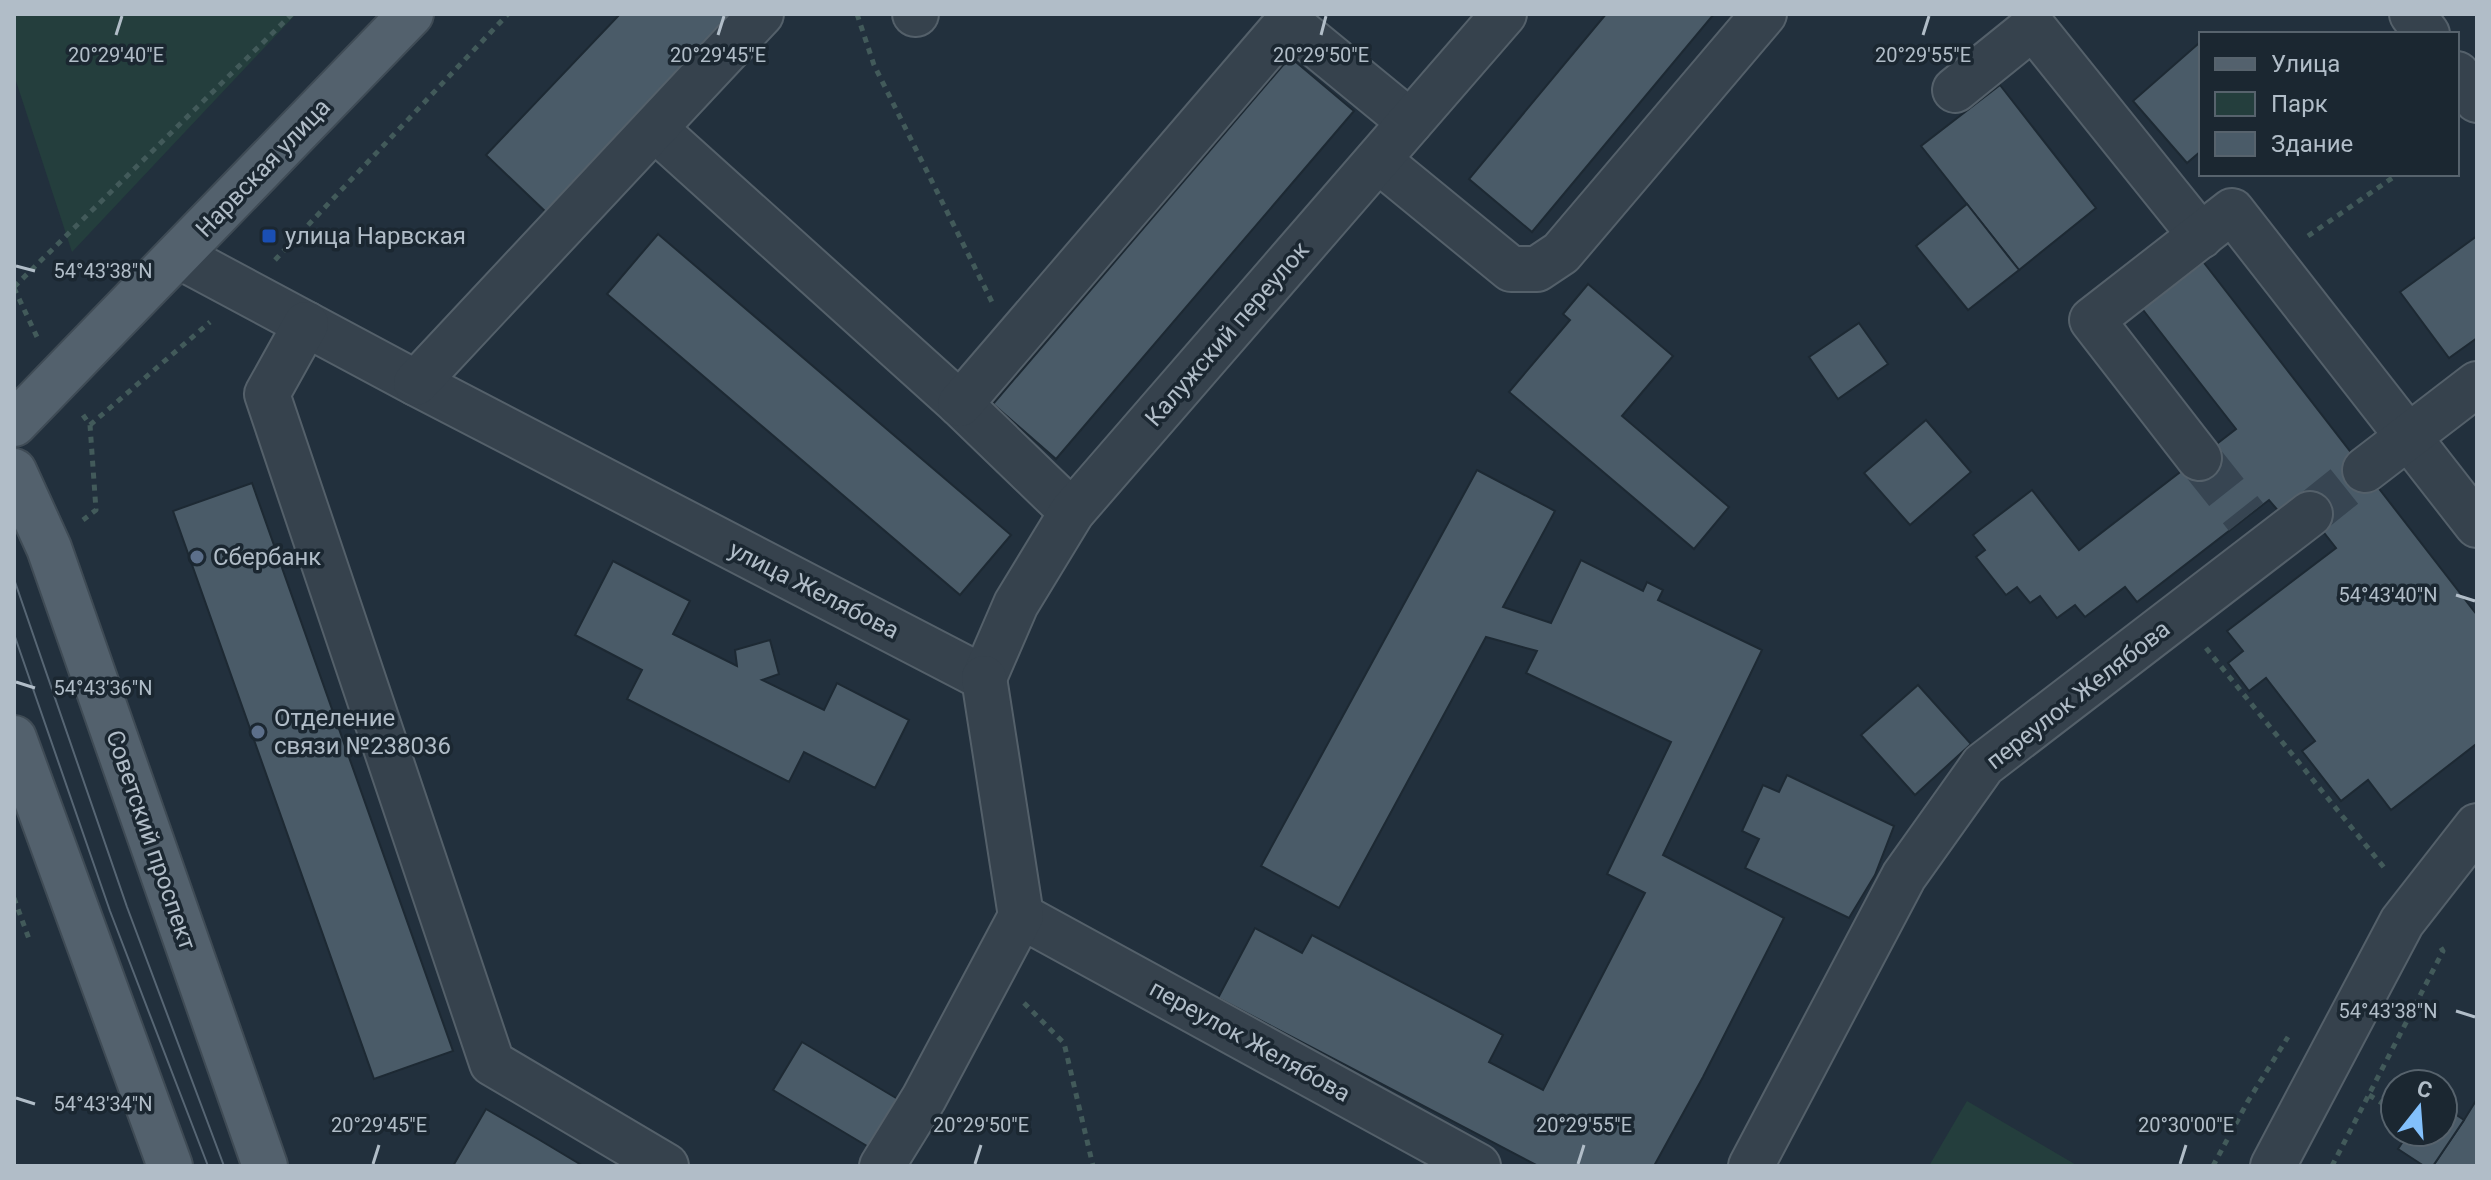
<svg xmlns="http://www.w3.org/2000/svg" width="2491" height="1180" font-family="Roboto,sans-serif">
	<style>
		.green { fill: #243e3d }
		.building { fill: #4a5b68; stroke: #1d2933; stroke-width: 2 }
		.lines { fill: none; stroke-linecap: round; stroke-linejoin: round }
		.minor-tunnel { stroke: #374552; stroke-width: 44; stroke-dasharray: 44 22; stroke-linecap: butt }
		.minor-casing { stroke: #54606a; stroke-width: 48 }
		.major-casing { stroke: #3f4b55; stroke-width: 48 }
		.path { stroke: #425a5a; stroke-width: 5; stroke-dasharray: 6 6; stroke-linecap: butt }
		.minor { stroke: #36424d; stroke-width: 44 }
		.major { stroke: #53616d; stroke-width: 44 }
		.tram { stroke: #576674; stroke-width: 2 }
		.ticks { fill: none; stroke: #b1bdc8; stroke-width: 3 }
		.transit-dot { fill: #1a4fb4; stroke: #1b2731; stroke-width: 3 }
		.service-dot { fill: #5c6f8a; stroke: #1b2731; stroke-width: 3 }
		.labels { text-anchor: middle; stroke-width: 7; stroke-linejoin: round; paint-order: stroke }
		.street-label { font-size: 24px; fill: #b1bdc8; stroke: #1b2731 }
		.poi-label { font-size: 24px; fill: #b1bdc8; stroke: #1b2731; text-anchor: start }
		.ticks-label { font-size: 20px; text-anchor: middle; fill: #b1bdc8; stroke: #1b2731; stroke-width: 7; stroke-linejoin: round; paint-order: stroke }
	</style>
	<rect width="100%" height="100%" fill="#22303d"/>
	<g class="green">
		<path d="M14,14H296L72,252L14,75Z"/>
		<path d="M1967,1101L2078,1166H1929Z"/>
	</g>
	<g class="building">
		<path d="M620,14H737L548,214L486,155Z"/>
		<path d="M1606,14H1714L1532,232L1469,179Z"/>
		<path d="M2198,44L2201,48V151L2187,163L2133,101Z"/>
		<path d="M1290,57L1354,111L1056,459L993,404Z"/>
		<path d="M2000,85L2096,208L2019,270L1921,146Z"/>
		<path d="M1967,204L2019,270L1968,310L1916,246Z"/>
		<path d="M658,234L1011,535L960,595L607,294Z"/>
		<path d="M2477,236V338L2449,358L2400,292Z"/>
		<path d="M2201,259L2477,615V748L2475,745L2391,810L2368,780L2341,801L2302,751L2315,741L2266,678L2249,691L2228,663L2243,651L2227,631L2336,548L2299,501L2281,514L2269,500L2137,602L2125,587L2085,617L2075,605L2057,618L2040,596L2030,603L2017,587L2006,595L1976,557L1985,550L1973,535L2032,490L2079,550L2236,429L2140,306Z"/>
		<path d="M1588,284L1673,356L1622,416L1729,507L1694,549L1509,392L1570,320L1563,314Z"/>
		<path d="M1859,323L1888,364L1838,399L1809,357Z"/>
		<path d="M1926,420L1971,472L1910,525L1864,473Z"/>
		<path d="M1477,470L1555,511L1503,607L1551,623L1581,560L1643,591L1647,582L1663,590L1658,600L1762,650L1663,855L1784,918L1703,1077L1654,1166H1538L1218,998L1255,928L1302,953L1312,935L1503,1035L1489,1062L1543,1090L1645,893L1607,874L1671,742L1526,673L1537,651L1486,637L1339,908L1261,866Z"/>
		<path d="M252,483L453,1051L374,1079L173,511Z"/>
		<path d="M613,561L690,601L673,634L737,666L735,650L770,640L779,674L762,680L824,710L837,683L909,720L875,788L804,752L789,782L627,699L642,670L575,635Z"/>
		<path d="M1918,685L1971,744L1915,795L1861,735Z"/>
		<path d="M1787,775L1894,826L1875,875L1849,918L1745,868L1759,839L1742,831L1763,785L1779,792Z"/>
		<path d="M802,1042L901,1101L872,1149L773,1090Z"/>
		<path d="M2477,1099V1166H2433L2464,1120Z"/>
		<path d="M2443,1106L2464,1120L2433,1166H2424L2398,1149L2409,1132H2443Z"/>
		<path d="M486,1109L538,1139L583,1166H453Z"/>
	</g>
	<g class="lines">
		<g class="minor-tunnel">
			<path d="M2199,458L2246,517"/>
			<path d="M2310,514L2365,470"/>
		</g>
		<defs>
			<g id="minor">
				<path d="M915,14H916"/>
				<path d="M2412,14L2427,34"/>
				<path d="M2457,74L2477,100"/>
				<path d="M1955,90L2033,27L2201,236"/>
				<path d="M655,129L960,404L1072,512"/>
				<path d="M1378,160L1511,269H1537L1561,253L1764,14"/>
				<path d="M179,256L416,383L984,678"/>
				<path d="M306,324L267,394L492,1063L666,1166"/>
				<path d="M416,383L761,14"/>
				<path d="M960,404L1288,22L1410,122"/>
				<path d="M2199,458L2092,320L2232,211L2477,525"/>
				<path d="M2365,470L2477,384"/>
				<path d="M984,678L1016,604L1072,512L1504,14"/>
				<path d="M1021,916L1478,1166"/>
				<path d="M882,1166L924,1098L1021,916L984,678"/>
				<path d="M1751,1166L1904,876L1983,765L2310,514"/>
				<path d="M2273,1166L2402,922L2477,826"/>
			</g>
			<g id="major">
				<path d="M14,424L411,14"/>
				<path d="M14,471L49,548L265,1166"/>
				<path d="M14,738L170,1166"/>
			</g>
		</defs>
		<use href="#minor" class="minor-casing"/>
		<use href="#major" class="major-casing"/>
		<g class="path">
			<path d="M857,14L874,65L992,302"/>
			<path d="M2308,236L2398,174"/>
			<path d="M275,260L508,14"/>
			<path d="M14,287L292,14"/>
			<path d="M14,288L37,337"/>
			<path d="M83,415L90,425L96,510L83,520"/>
			<path d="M90,425L210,322"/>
			<path d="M2206,648L2386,870"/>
			<path d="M14,898L29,939"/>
			<path d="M1024,1003L1064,1043L1093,1166"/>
			<path d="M2369,1095L2395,1111"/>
			<path d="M2213,1166L2248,1101L2288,1037"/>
			<path d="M2332,1166L2443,951L2438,943"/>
		</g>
		<use href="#minor" class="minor"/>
		<use href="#major" class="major"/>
		<g class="tram">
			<path d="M14,579L127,907L224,1166"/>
			<path d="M14,634L110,911L208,1166"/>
		</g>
	</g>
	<path class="ticks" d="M116,35L122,16M718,35L724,16M1321,35L1326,16M1923,35L1929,16M16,266L35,271M2456,595L2475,601M16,682L35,688M2456,1011L2475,1017M16,1098L35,1104M373,1164L379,1145M975,1164L981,1145M1578,1164L1584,1145M2180,1164L2186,1145"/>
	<rect class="transit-dot" x="261" y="228" width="16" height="16" rx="4"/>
	<g class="service-dot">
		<circle cx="197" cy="557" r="8"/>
		<circle cx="258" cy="732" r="8"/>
	</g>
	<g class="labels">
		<g class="street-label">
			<text transform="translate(263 168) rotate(-46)" y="8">Нарвская улица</text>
			<text transform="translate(1227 334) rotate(-49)" y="8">Калужский переулок</text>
			<text transform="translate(814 590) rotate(27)" y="8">улица Желябова</text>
			<text transform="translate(2078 695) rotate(-38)" y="8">переулок Желябова</text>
			<text transform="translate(151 840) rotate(71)" y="8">Советский проспект</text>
			<text transform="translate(1250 1041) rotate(29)" y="8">переулок Желябова</text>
		</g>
		<g class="poi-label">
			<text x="285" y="244">улица Нарвская</text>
			<text x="213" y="565">Сбербанк</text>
			<text x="274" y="726">Отделение<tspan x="274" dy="28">связи №238036</tspan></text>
		</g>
	</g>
	<g class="ticks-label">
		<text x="116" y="62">20°29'40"E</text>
		<text x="718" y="62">20°29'45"E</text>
		<text x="1321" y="62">20°29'50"E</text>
		<text x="1923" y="62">20°29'55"E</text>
		<text x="103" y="278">54°43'38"N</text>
		<text x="2388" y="602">54°43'40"N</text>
		<text x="103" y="695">54°43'36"N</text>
		<text x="2388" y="1018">54°43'38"N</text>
		<text x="103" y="1111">54°43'34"N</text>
		<text x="379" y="1132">20°29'45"E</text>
		<text x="981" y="1132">20°29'50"E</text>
		<text x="1584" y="1132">20°29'55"E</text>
		<text x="2186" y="1132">20°30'00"E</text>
	</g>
	<rect width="2491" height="1180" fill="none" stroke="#b1bdc8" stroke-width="32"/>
	<rect x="2199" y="32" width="260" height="144" fill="#1b2731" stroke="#57636d" stroke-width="2"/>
	<rect x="2215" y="58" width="40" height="12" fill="#53616d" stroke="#57636d" stroke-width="2"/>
	<text x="2271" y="72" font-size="24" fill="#b1bdc8">Улица</text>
	<rect x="2215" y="92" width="40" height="24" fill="#243e3d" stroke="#57636d" stroke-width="2"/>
	<text x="2271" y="112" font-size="24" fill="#b1bdc8">Парк</text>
	<rect x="2215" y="132" width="40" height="24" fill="#4a5b68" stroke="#57636d" stroke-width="2"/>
	<text x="2271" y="152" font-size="24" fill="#b1bdc8">Здание</text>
	<g transform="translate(2419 1108) rotate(17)"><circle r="38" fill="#1b2731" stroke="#57636d" stroke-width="2"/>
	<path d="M0-6L14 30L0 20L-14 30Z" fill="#82c0fc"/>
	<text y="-12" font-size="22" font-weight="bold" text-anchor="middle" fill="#b1bdc8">С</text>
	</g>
</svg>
